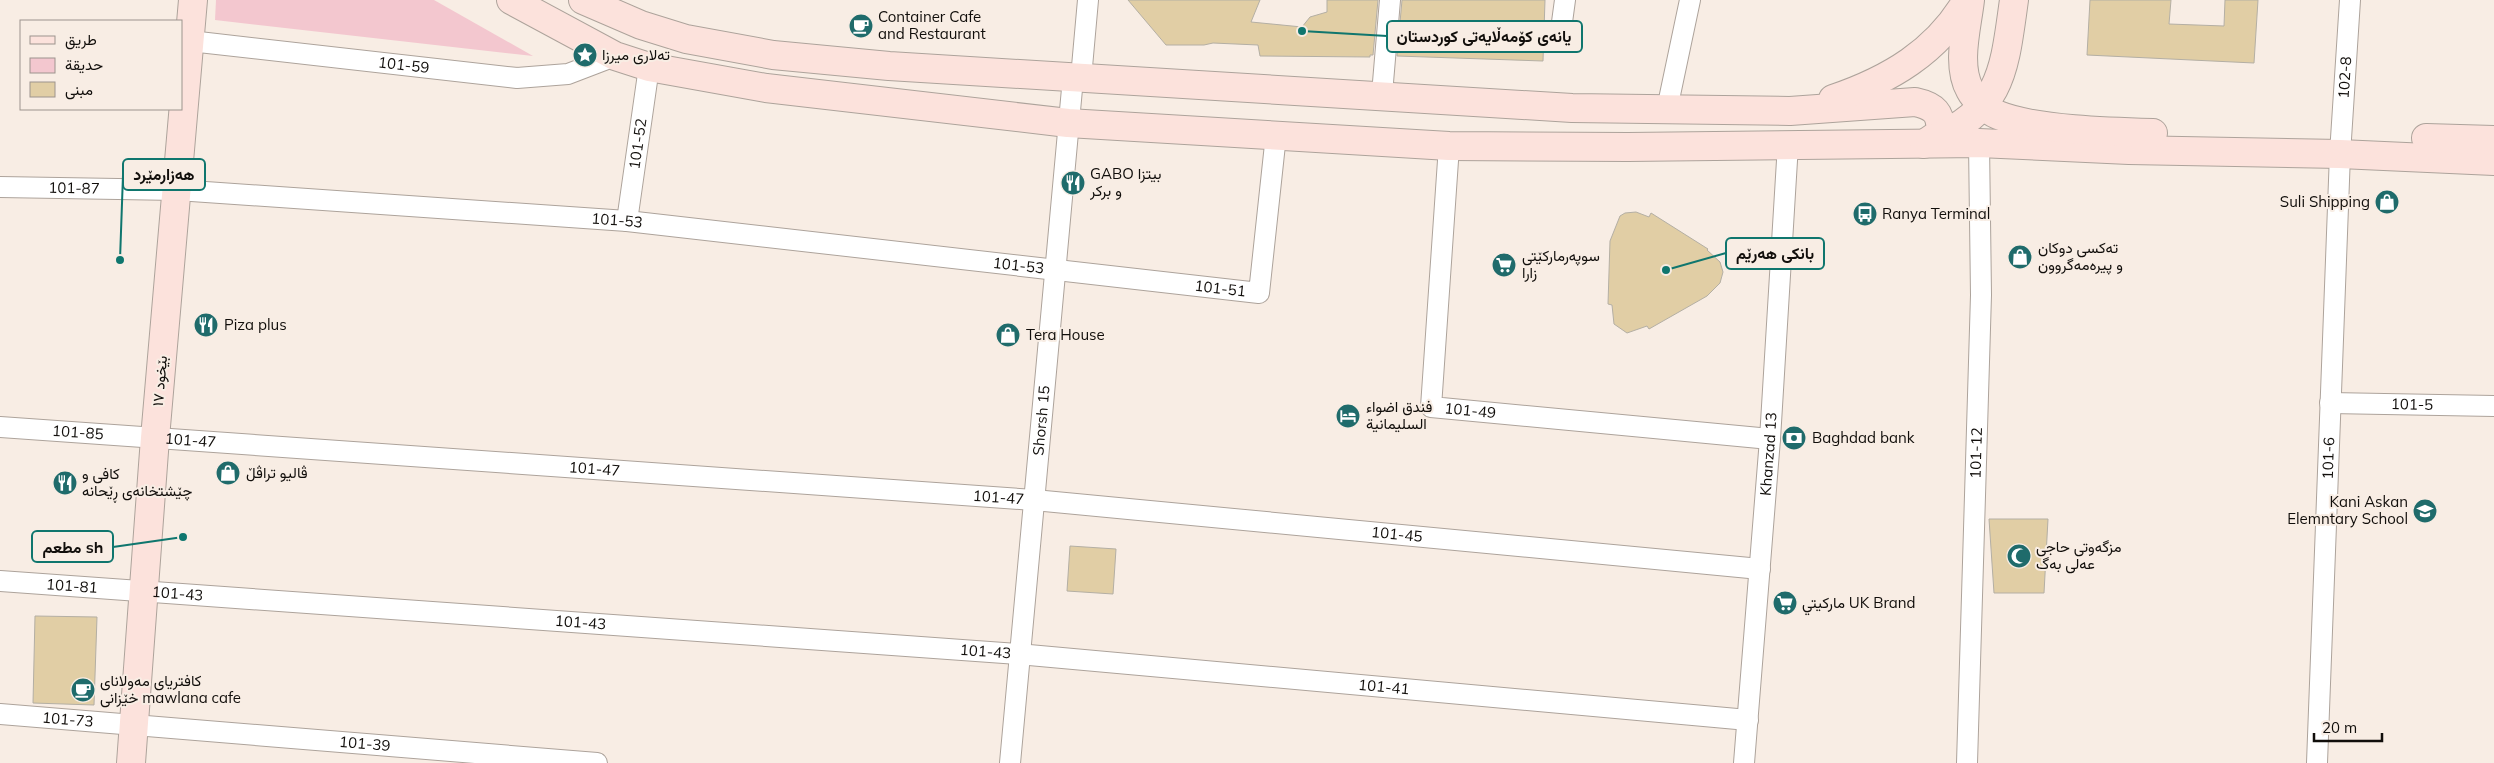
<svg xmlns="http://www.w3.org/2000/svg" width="2494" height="763" font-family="Mulish,Vazirmatn,sans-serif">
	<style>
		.green { fill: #f3c7cf }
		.building { fill: #e1cea5; stroke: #b4afa4 }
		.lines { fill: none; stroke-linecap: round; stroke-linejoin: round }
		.street-casing { stroke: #ada39b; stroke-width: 22 }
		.secondary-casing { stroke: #ada39b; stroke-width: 30 }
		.street { stroke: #fff; stroke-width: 20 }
		.secondary { stroke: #fce2dc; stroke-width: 28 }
		.labels { text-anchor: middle; stroke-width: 4; stroke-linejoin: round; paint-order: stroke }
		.poi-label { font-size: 15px; fill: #110e0b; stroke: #f8ede4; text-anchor: start }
		.street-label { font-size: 15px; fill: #110e0b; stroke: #f8ede4 }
		.leader { fill: none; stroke: #0f766e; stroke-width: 2 }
		.callout-dot { fill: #0f766e; stroke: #f8ede4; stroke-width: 2 }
		.callout { fill: #f8ede4; stroke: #0f766e; stroke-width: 2 }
		.callout-label { font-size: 16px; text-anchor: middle; font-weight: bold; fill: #110e0b }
	</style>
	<rect width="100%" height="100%" fill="#f8ede4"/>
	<path class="green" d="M216,0H434L533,56L215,20Z"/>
	<g class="building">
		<path d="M1128,0H1260L1251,22L1302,27L1310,17L1327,12V0H1378L1373,55H1370V57L1260,56L1258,45L1213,43L1204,45H1166Z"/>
		<path d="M1402,0H1545L1543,61L1397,56Z"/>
		<path d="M2090,0H2171L2169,24L2224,26L2225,0H2258L2254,63L2087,55Z"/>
		<path d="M1636,212L1649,217L1651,213L1708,249L1707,250L1720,262L1723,272L1720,283L1707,296L1649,329L1647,326L1627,333L1614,324L1612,305L1608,304L1610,241L1620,216L1625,213Z"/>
		<path d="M1989,519H2048L2044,593H1994Z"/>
		<path d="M1070,546L1116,549L1113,594L1067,591Z"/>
		<path d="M35,616L97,617L94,705L33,703Z"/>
	</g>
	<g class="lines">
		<defs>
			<g id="street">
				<path d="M1560,37L1565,0"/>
				<path id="s1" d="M190,41L517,78L568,74L615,56"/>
				<path d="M1081,78L1088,0"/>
				<path d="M1382,94L1390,0"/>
				<path d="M1667,109L1690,0"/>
				<path id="s2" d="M1449,146L1431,407L1770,439"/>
				<path id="s3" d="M0,187L177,190L627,221L1259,293L1276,135"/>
				<path id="s4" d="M627,221L649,67"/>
				<path id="s5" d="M2330,403L2494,406"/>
				<path id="s6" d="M0,427L1034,500L1760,569"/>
				<path id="s7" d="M0,581L1018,654L1748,720"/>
				<path id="s8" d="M0,714L597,763"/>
				<path id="s9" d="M1010,763L1073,78"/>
				<path id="s10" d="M1744,763L1770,439L1788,144"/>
				<path id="s11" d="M1967,763L1981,295L1979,143"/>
				<path id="s12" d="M2317,763L2340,154L2350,0"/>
			</g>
			<g id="secondary">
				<path d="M511,0L615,56L649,67L766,88L1068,123L1449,146L1628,147L1979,143L2129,150L2340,154L2494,161"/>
				<path d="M583,0L641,25L686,39L773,55L889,66L1572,108L1790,111L1915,102C1934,106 1942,113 1940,133L1924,144"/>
				<path d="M1970,0C1967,27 1956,65 1970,90C1975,100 1989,111 1998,115C2035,130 2112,132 2153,133"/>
				<path d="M1833,99C1889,80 1937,52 1967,0"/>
				<path d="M2426,138L2494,140"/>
				<path d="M1930,141C2003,109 2004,71 2014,0"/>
				<path d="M131,763L155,438L193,0"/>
			</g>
		</defs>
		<use href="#street" class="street-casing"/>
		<use href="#secondary" class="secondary-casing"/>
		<use href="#street" class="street"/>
		<use href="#secondary" class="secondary"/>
	</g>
	<defs>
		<symbol id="cafe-disc" viewBox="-11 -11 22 22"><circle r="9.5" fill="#1f6b6b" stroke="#f8ede4"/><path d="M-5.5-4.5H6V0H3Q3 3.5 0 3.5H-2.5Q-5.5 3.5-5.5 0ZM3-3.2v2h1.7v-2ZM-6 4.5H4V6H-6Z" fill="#fff"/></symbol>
		<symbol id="sight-disc" viewBox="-11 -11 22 22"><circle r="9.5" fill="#1f6b6b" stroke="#f8ede4"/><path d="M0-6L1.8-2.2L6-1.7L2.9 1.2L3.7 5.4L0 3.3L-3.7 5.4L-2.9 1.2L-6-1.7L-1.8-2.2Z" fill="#fff"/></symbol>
		<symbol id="restaurant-disc" viewBox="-11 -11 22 22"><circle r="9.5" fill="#1f6b6b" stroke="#f8ede4"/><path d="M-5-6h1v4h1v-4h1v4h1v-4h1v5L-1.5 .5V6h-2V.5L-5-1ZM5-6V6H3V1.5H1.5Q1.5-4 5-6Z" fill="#fff"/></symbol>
		<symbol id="shop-disc" viewBox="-11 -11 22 22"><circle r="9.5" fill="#1f6b6b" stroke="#f8ede4"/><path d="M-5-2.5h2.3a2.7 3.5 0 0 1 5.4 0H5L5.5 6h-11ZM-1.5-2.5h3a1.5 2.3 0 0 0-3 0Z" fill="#fff"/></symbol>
		<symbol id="bus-disc" viewBox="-11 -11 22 22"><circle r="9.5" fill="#1f6b6b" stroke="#f8ede4"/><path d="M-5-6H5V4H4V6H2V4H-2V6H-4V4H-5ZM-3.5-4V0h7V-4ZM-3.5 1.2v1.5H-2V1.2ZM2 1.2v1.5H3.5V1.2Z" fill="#fff"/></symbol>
		<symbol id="supermarket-disc" viewBox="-11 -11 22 22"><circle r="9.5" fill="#1f6b6b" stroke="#f8ede4"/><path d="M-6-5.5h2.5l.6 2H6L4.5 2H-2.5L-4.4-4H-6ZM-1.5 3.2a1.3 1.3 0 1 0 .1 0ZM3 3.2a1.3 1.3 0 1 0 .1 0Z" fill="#fff"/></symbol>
		<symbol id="hotel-disc" viewBox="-11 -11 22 22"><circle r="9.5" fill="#1f6b6b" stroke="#f8ede4"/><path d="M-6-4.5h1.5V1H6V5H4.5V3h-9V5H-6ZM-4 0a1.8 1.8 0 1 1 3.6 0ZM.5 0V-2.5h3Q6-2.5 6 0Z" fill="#fff"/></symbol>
		<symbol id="bank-disc" viewBox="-11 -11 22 22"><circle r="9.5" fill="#1f6b6b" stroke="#f8ede4"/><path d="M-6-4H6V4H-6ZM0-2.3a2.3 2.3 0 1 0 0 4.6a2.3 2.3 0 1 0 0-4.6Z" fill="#fff"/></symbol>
		<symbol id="school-disc" viewBox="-11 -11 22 22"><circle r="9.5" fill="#1f6b6b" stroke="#f8ede4"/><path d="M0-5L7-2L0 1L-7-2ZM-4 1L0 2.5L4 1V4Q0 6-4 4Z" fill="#fff"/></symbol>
		<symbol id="mosque-disc" viewBox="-11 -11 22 22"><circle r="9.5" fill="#1f6b6b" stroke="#f8ede4"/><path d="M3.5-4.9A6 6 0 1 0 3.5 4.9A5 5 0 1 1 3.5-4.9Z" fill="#fff"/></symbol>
	</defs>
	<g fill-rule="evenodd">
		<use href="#cafe-disc" x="847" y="12" width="28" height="28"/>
		<use href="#sight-disc" x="571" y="41" width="28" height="28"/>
		<use href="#restaurant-disc" x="1059" y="169" width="28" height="28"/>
		<use href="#shop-disc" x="2373" y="188" width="28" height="28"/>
		<use href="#bus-disc" x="1851" y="200" width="28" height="28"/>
		<use href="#shop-disc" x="2006" y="243" width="28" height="28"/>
		<use href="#supermarket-disc" x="1490" y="251" width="28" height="28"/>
		<use href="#restaurant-disc" x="192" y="311" width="28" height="28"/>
		<use href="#shop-disc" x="994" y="321" width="28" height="28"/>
		<use href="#hotel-disc" x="1334" y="402" width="28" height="28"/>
		<use href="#bank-disc" x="1780" y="424" width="28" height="28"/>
		<use href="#shop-disc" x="214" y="459" width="28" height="28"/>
		<use href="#restaurant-disc" x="51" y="469" width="28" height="28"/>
		<use href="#school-disc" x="2411" y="497" width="28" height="28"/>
		<use href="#mosque-disc" x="2005" y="542" width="28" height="28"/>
		<use href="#supermarket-disc" x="1771" y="589" width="28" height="28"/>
		<use href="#cafe-disc" x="69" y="676" width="28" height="28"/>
	</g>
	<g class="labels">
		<g class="poi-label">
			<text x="878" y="22">Container Cafe<tspan x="878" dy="17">and Restaurant</tspan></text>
			<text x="602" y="60">تەلاری میرزا</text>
			<text x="1090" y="179">GABO بيتزا<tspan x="1090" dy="17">و بركر</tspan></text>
			<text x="2370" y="207" text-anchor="end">Suli Shipping</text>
			<text x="1882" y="219">Ranya Terminal</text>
			<text x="2038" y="253">تەکسی دوکان<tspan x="2038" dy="17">و پیرەمەگروون</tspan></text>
			<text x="1522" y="261">سوپەرمارکێتی<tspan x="1522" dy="17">زارا</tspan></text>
			<text x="224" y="330">Piza plus</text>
			<text x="1026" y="340">Tera House</text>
			<text x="1366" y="412">فندق اضواء<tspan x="1366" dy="17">السليمانية</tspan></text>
			<text x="1812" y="443">Baghdad bank</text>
			<text x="246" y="478">ڤالیو تراڤڵ</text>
			<text x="82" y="479">کافی و<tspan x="82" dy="17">چێشتخانەی ڕێحانە</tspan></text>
			<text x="2408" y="507" text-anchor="end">Kani Askan<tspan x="2408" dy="17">Elemntary School</tspan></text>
			<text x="2036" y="552">مزگەوتی حاجی<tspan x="2036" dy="17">عەلی بەگ</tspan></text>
			<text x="1802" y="608">مارکيتي UK Brand</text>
			<text x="100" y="686">کافتریای مەولانای<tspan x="100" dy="17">خێزانی mawlana cafe</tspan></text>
		</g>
		<g class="street-label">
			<text dy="5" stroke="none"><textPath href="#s1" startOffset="215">101-59</textPath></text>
			<text dy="5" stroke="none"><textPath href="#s12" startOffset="686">102-8</textPath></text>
			<text dy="5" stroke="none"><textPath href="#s4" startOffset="78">101-52</textPath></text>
			<text dy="5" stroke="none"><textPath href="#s3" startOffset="74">101-87</textPath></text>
			<text dy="5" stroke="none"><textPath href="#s3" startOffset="618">101-53</textPath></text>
			<text dy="5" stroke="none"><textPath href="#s3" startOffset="1022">101-53</textPath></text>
			<text dy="5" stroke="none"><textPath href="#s3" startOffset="1225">101-51</textPath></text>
			<text transform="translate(160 381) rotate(-85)" y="5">بێخود ١٧</text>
			<text dy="5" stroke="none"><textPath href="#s5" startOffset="82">101-5</textPath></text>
			<text dy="5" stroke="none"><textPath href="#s2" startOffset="301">101-49</textPath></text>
			<text dy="5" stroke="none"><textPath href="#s9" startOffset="344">Shorsh 15</textPath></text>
			<text dy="5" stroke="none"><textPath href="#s6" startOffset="78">101-85</textPath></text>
			<text dy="5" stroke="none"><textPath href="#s6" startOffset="191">101-47</textPath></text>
			<text dy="5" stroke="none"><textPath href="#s10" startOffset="310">Khanzad 13</textPath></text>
			<text dy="5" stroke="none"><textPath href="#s11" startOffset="310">101-12</textPath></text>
			<text dy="5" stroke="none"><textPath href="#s12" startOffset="305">101-6</textPath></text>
			<text dy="5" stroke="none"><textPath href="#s6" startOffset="596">101-47</textPath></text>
			<text dy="5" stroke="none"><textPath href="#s6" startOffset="1001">101-47</textPath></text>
			<text dy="5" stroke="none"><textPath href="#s6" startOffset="1401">101-45</textPath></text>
			<text dy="5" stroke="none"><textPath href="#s7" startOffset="72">101-81</textPath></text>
			<text dy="5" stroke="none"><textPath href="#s7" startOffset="178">101-43</textPath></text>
			<text dy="5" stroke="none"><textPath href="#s7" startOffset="582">101-43</textPath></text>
			<text dy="5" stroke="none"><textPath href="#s7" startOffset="988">101-43</textPath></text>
			<text dy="5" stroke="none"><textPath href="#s7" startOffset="1388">101-41</textPath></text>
			<text dy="5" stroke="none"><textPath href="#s8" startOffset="68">101-73</textPath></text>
			<text dy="5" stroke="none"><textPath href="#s8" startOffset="366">101-39</textPath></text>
		</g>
	</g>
	<path class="leader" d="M1302 31L1387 36M120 260L123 175M1666 270L1726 253M183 537L113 547"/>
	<g class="callout-dot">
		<circle cx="1302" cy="31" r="5"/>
		<circle cx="120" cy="260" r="5"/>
		<circle cx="1666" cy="270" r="5"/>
		<circle cx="183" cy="537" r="5"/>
	</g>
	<g class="callout">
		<rect x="1387" y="21" width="195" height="31" rx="5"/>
		<rect x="123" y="159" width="82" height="31" rx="5"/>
		<rect x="1726" y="238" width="98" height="31" rx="5"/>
		<rect x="32" y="531" width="81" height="31" rx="5"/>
	</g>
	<g class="callout-label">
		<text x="1484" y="42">یانەی کۆمەڵایەتی کوردستان</text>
		<text x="164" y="180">هەزارمێرد</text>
		<text x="1775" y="259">بانکی هەرێم</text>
		<text x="73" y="553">مطعم sh</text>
	</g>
	<rect x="20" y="20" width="162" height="90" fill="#f8ede4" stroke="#9c948d"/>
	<rect x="30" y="36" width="25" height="8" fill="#fce2dc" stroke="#9c948d"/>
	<text x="65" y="45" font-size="15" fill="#110e0b">طريق</text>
	<rect x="30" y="58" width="25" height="15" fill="#f3c7cf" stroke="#9c948d"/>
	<text x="65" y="70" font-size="15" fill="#110e0b">حديقة</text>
	<rect x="30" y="82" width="25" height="15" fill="#e1cea5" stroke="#9c948d"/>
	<text x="65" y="95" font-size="15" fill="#110e0b">مبنى</text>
	<path d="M2314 733v8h68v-8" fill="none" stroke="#110e0b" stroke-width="2.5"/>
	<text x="2322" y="733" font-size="15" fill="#110e0b" stroke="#f8ede4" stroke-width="4" paint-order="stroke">20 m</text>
</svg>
